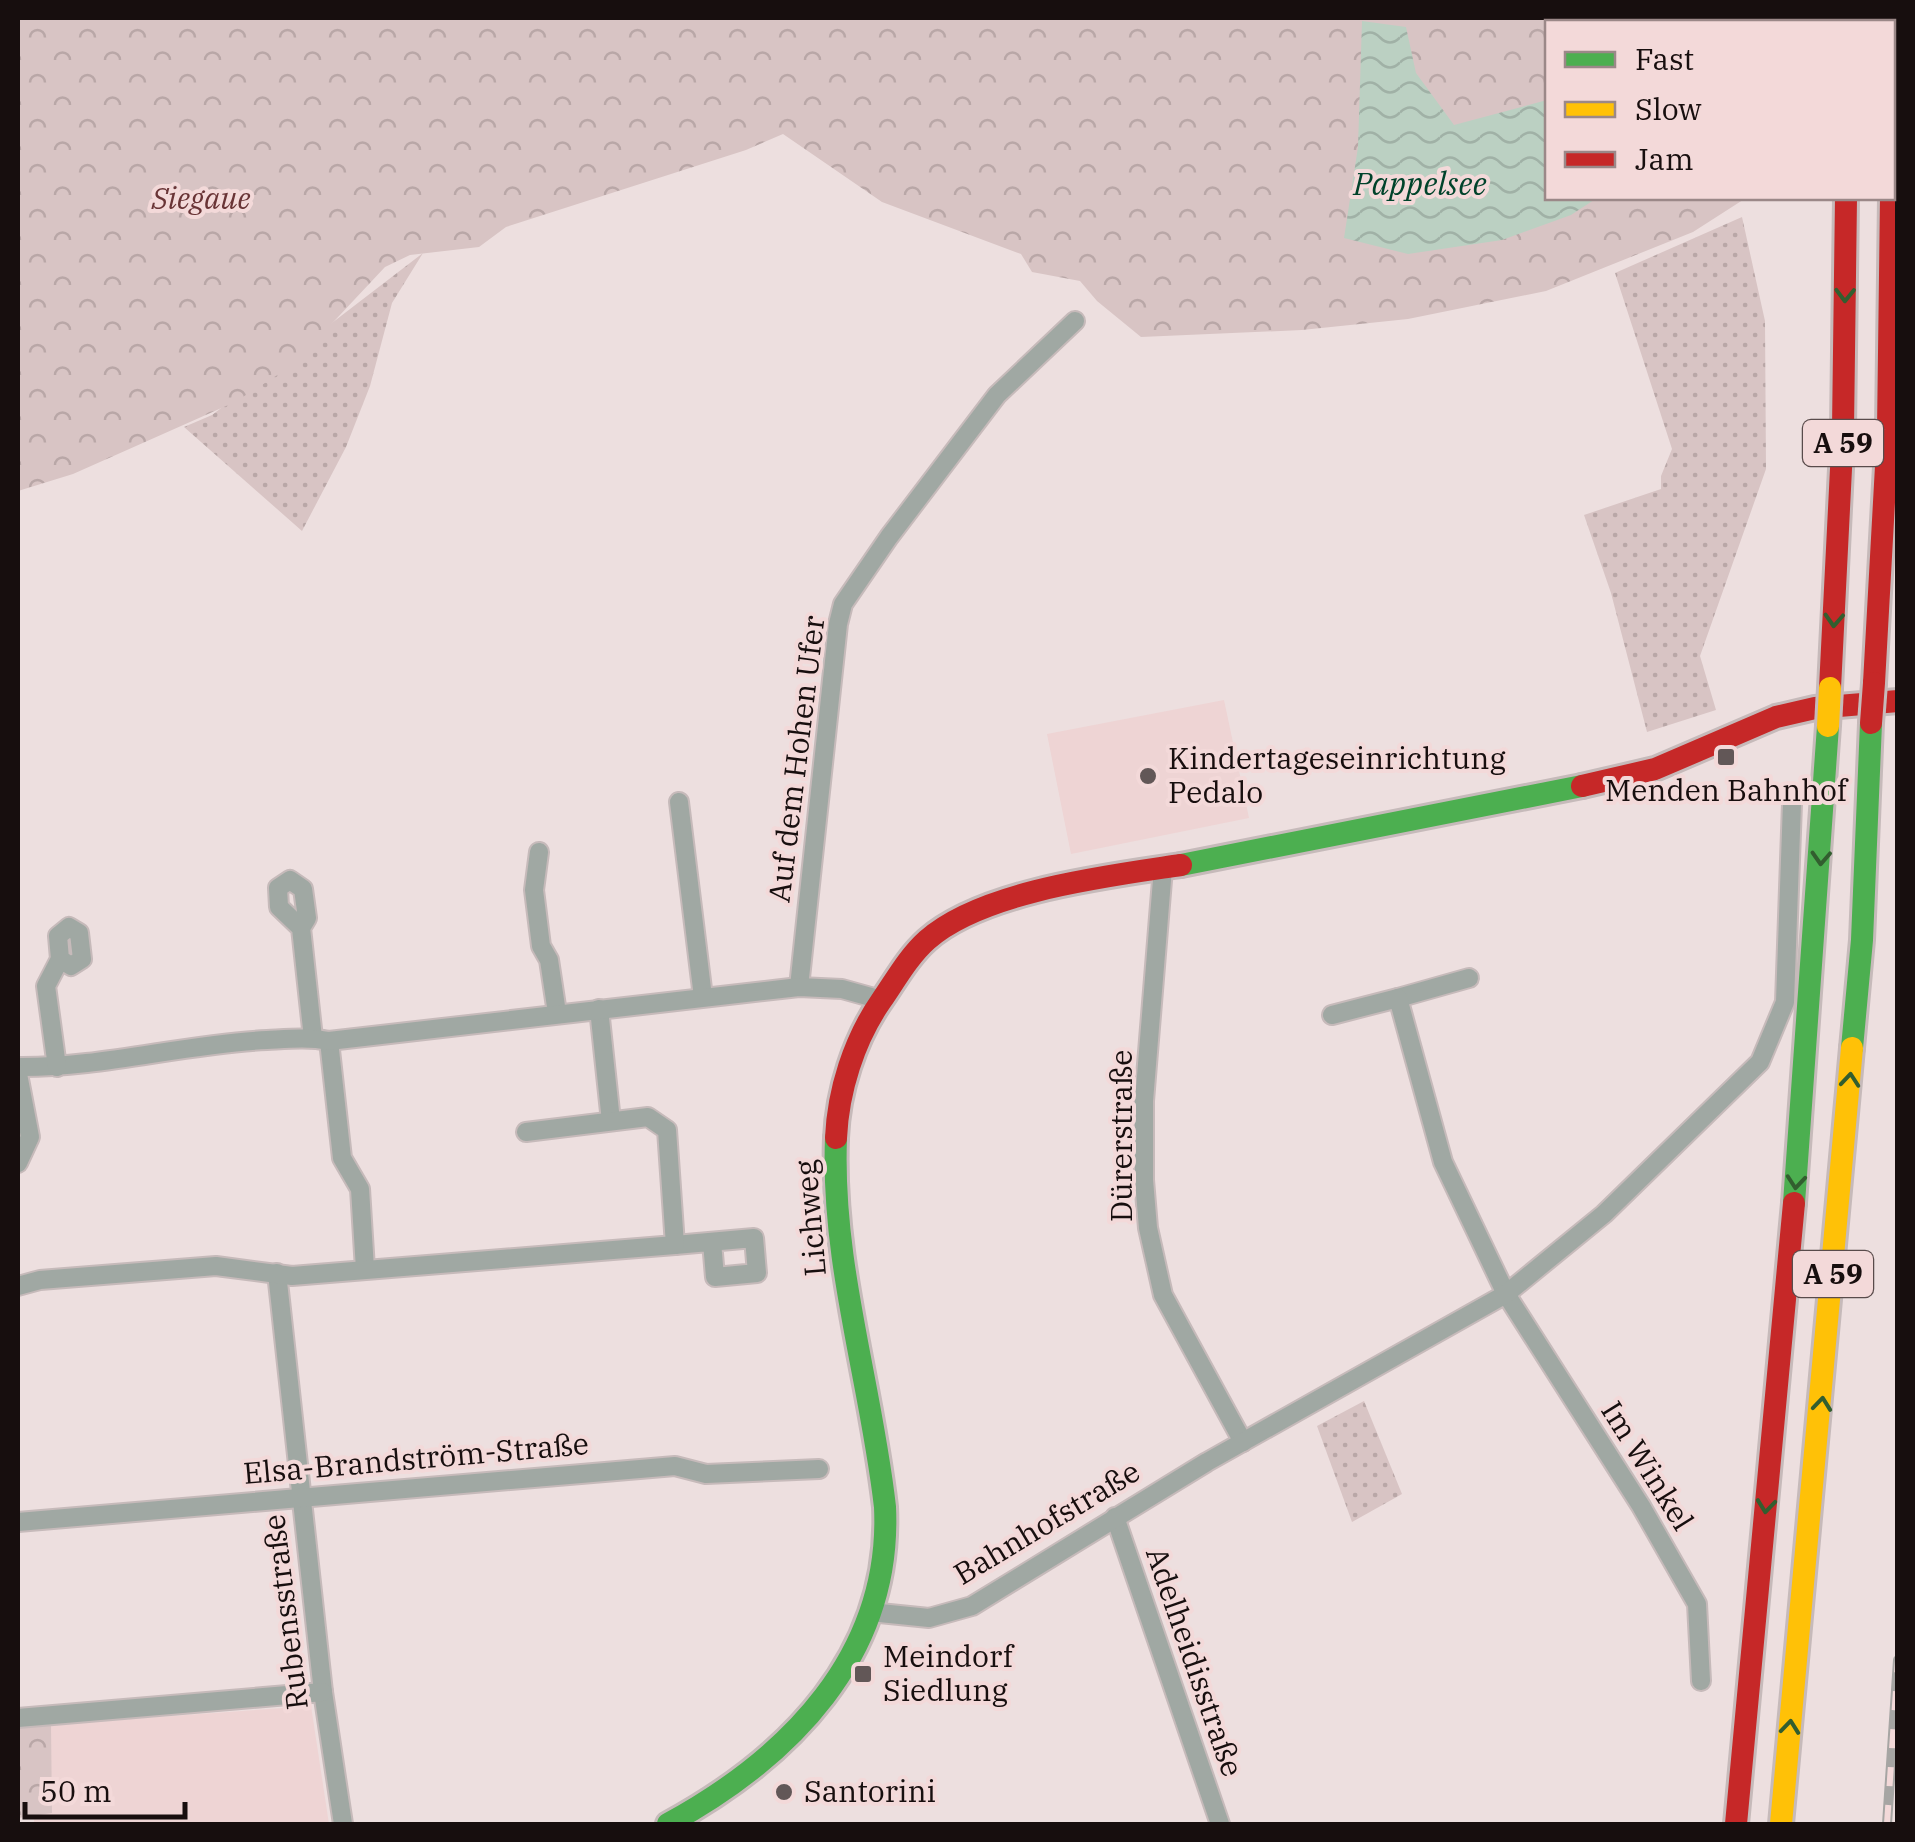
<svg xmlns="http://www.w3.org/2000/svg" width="1915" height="1842" font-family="'IBM Plex Serif',serif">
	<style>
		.built { fill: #eed4d4 }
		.grass { fill: url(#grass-dots) }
		.park { fill: url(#park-crowns) }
		.water { fill: url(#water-waves) }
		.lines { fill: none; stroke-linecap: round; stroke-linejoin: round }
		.street-casing { stroke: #c6baba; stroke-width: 22 }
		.fast-casing { stroke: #c6baba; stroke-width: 28 }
		.slow-casing { stroke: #c6baba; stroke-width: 28 }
		.jam-casing { stroke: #c6baba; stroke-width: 28 }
		.street { stroke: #a0a8a3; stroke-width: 18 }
		.fast { stroke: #4caf50; stroke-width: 22 }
		.slow { stroke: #ffc107; stroke-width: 22 }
		.jam { stroke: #c62828; stroke-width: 22 }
		.rail-casing { stroke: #a6a5a3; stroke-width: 10 }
		.rail { stroke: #f3d9d9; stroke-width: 6; stroke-dasharray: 19; stroke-linecap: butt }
		.slow-bridge-casing { stroke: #c6baba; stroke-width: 28; stroke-linecap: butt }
		.jam-bridge-casing { stroke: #c6baba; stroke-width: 28; stroke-linecap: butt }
		.slow-bridge { stroke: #ffc107; stroke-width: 22 }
		.jam-bridge { stroke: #c62828; stroke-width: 22 }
		.oneway { stroke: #325e2f }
		.poi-dot { fill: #625757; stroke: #f3d9d9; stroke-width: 4 }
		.labels { text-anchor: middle; stroke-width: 8; stroke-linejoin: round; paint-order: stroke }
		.shield { fill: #f3d9d9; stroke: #594b4b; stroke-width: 2.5 }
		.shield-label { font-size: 28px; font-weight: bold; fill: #170e0e }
		.park-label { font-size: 30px; font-style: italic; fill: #693436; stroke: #f3d9d9 }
		.street-label { font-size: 30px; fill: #170e0e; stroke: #f3d9d9 }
		.poi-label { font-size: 30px; fill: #170e0e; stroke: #f3d9d9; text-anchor: start }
		.water-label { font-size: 32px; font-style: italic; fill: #00432b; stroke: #f3d9d9 }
	</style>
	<defs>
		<pattern id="grass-dots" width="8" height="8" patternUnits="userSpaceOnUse" patternTransform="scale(2.5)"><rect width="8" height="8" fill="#d8c4c4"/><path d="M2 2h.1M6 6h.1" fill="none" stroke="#b9a7a7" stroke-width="1.8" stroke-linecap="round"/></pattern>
		<pattern id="park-crowns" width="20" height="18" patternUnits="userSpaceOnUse" patternTransform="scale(2.5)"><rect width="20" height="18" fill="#d8c4c4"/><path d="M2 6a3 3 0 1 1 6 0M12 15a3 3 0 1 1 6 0" fill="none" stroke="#b9a7a7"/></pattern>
		<pattern id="water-waves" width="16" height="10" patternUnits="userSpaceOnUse" patternTransform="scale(2.5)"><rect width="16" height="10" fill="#bbd0c2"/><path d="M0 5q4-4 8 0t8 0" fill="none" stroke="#a0b1a6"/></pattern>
	</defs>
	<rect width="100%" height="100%" fill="#eddfdf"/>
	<g class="built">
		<path d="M1224,700L1249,818L1071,854L1047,734Z"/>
		<path d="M311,1706L329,1824H34V1816L18,1818V1727Z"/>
	</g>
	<g class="grass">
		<path d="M1742,217L1765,321L1766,469L1700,656L1716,710L1647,732L1611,593L1584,515L1661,489V476L1672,449L1615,273Z"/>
		<path d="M423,253L392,303L370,386L346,447L302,531L184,427L212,415Z"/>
		<path d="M1364,1401L1402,1494L1352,1522L1317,1426Z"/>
	</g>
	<g class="park">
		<path d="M18,18H1742V22H1548V198H1746L1693,232L1546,291L1408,319L1302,330L1141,337L1097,301L1080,281L1032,272L1021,254L882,202L783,134L746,150L506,227L479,247L410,255L385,267L293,365L235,402L73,474L18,491Z"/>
		<path d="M51,1725L52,1813L18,1818V1727Z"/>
	</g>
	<path class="water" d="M1362,21L1406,27L1416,73L1454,125L1547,100L1548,198H1597L1571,215L1502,240L1408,254L1344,238L1358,147Z"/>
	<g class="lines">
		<defs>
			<g id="street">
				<path d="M679,802L703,997"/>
				<path d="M539,852L534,890L541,946L549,960L557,1013"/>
				<path d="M1163,868L1144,1101V1180L1148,1228L1163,1295L1243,1442"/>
				<path d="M301,928L279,907L278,888L290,880L303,889L307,918L301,928L313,1038"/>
				<path d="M799,987L838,624L843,604L889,537L997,395L1075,321"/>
				<path d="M1398,998L1469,978"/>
				<path d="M599,1009L611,1121"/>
				<path d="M1332,1015L1398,998L1443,1162L1506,1294L1641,1506L1697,1604L1701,1681"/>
				<path d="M329,1041L342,1158L360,1189L365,1269"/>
				<path d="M18,1067C101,1068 183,1044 267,1040C288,1039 308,1037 329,1041L799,987L842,989L878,999"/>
				<path d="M57,1067L46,986L60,959L71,966L82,959L79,933L69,927L58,936L60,959"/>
				<path d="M18,1074L30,1137L18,1163"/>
				<path d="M675,1245L754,1238L757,1273L715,1277L712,1242"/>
				<path d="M277,1273L323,1692L343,1824"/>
				<path d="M18,1286L40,1280L216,1266L292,1276L675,1245L667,1130L648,1117L526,1132"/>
				<path d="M1115,1517L1220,1824"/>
				<path d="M18,1522L675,1466L706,1474L819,1469"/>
				<path d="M870,1612L929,1618L972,1606L1207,1462L1506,1294L1604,1214L1760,1062L1785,1002L1792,803"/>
				<path d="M18,1718L323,1692"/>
			</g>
			<g id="fast">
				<path d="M1886,18L1887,22"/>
				<path d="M1181,865L1582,786"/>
				<path d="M1852,1048L1862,940L1871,723"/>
				<path d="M1794,1203L1828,726"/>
				<path d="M668,1824C789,1758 892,1655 885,1507C871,1382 831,1264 836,1138"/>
			</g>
			<path id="slow" d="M1781,1824L1852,1048"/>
			<g id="jam">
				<path d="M1842,18V22"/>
				<path d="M1874,683L1888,430L1891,198"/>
				<path d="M1830,688L1843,429L1846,198"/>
				<path d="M1582,786L1655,769L1776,717L1815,708L1898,701"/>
				<path d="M836,1138C838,1091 854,1040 881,1001C895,981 908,957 927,940C982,891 1108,876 1181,865"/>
				<path d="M1736,1824L1794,1203"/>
			</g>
		</defs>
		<use href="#street" class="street-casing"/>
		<use href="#fast" class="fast-casing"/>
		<use href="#slow" class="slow-casing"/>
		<use href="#jam" class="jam-casing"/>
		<use href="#street" class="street"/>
		<use href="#fast" class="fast"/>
		<use href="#slow" class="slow"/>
		<use href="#jam" class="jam"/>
		<defs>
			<path id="rail" d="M1887,1824L1898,1660"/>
		</defs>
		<use href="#rail" class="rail-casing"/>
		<use href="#rail" class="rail"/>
		<defs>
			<path id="slow-bridge" d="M1828,726L1830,688"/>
			<path id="jam-bridge" d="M1871,723L1874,683"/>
		</defs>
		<use href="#slow-bridge" class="slow-bridge-casing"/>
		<use href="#jam-bridge" class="jam-bridge-casing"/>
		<use href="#slow-bridge" class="slow-bridge"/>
		<use href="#jam-bridge" class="jam-bridge"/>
	</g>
	<defs><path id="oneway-chevron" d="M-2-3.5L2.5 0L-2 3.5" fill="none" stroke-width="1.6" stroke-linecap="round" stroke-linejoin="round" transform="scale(2.5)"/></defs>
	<g class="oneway">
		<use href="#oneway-chevron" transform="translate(1845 295) rotate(91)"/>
		<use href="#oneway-chevron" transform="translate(1834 620) rotate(93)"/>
		<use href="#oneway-chevron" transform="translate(1821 858) rotate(93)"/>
		<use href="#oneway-chevron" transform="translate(1850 1080) rotate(-85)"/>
		<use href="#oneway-chevron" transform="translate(1796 1182) rotate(95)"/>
		<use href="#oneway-chevron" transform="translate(1822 1404) rotate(-84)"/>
		<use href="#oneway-chevron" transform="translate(1766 1506) rotate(96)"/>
		<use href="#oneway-chevron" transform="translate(1790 1727) rotate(-84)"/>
	</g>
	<g class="poi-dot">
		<rect x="1716" y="747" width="20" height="20" rx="5"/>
		<circle cx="1148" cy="776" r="10"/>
		<rect x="853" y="1664" width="20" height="20" rx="5"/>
		<circle cx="784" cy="1792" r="10"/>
	</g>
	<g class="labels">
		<g class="shield">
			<rect x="1803" y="420" width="80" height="46" rx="8"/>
			<rect x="1793" y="1251" width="80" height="46" rx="8"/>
		</g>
		<g class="shield-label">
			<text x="1843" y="453">A 59</text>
			<text x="1833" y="1284">A 59</text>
		</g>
		<g class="park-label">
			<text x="201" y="209">Siegaue</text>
		</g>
		<g class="street-label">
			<text transform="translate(797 759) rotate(-83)" y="10">Auf dem Hohen Ufer</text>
			<text transform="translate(1122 1136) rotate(-90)" y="10">Dürerstraße</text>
			<text transform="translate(811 1218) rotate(-95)" y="10">Lichweg</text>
			<text transform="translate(416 1459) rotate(-5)" y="10">Elsa-Brandström-Straße</text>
			<text transform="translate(1647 1466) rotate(58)" y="10">Im Winkel</text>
			<text transform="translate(1047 1523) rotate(-31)" y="10">Bahnhofstraße</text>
			<text transform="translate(286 1612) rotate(-97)" y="10">Rubensstraße</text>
			<text transform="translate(1194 1662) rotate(71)" y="10">Adelheidisstraße</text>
		</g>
		<g class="poi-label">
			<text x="1168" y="769">Kindertageseinrichtung<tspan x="1168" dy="34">Pedalo</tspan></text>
			<text x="1726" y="801" text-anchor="middle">Menden Bahnhof</text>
			<text x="883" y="1667">Meindorf<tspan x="883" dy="34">Siedlung</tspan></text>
			<text x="804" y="1802">Santorini</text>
		</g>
		<g class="water-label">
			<text x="1420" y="195">Pappelsee</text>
		</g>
	</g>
	<rect width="1915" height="1842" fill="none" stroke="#170e0e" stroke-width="40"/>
	<rect x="1545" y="20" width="350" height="180" fill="#f3d9d9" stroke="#9b8888" stroke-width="2.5"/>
	<rect x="1565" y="52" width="50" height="15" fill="#4caf50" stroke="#9b8888" stroke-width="2.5"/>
	<text x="1635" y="70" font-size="30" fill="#170e0e">Fast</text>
	<rect x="1565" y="102" width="50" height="15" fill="#ffc107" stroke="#9b8888" stroke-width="2.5"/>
	<text x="1635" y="120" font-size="30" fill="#170e0e">Slow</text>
	<rect x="1565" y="152" width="50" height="15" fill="#c62828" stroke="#9b8888" stroke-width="2.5"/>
	<text x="1635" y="170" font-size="30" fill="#170e0e">Jam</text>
	<path d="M25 1802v15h160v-15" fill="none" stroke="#170e0e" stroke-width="5"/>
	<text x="40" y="1802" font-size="30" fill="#170e0e" stroke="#f3d9d9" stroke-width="8" paint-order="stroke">50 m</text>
</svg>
